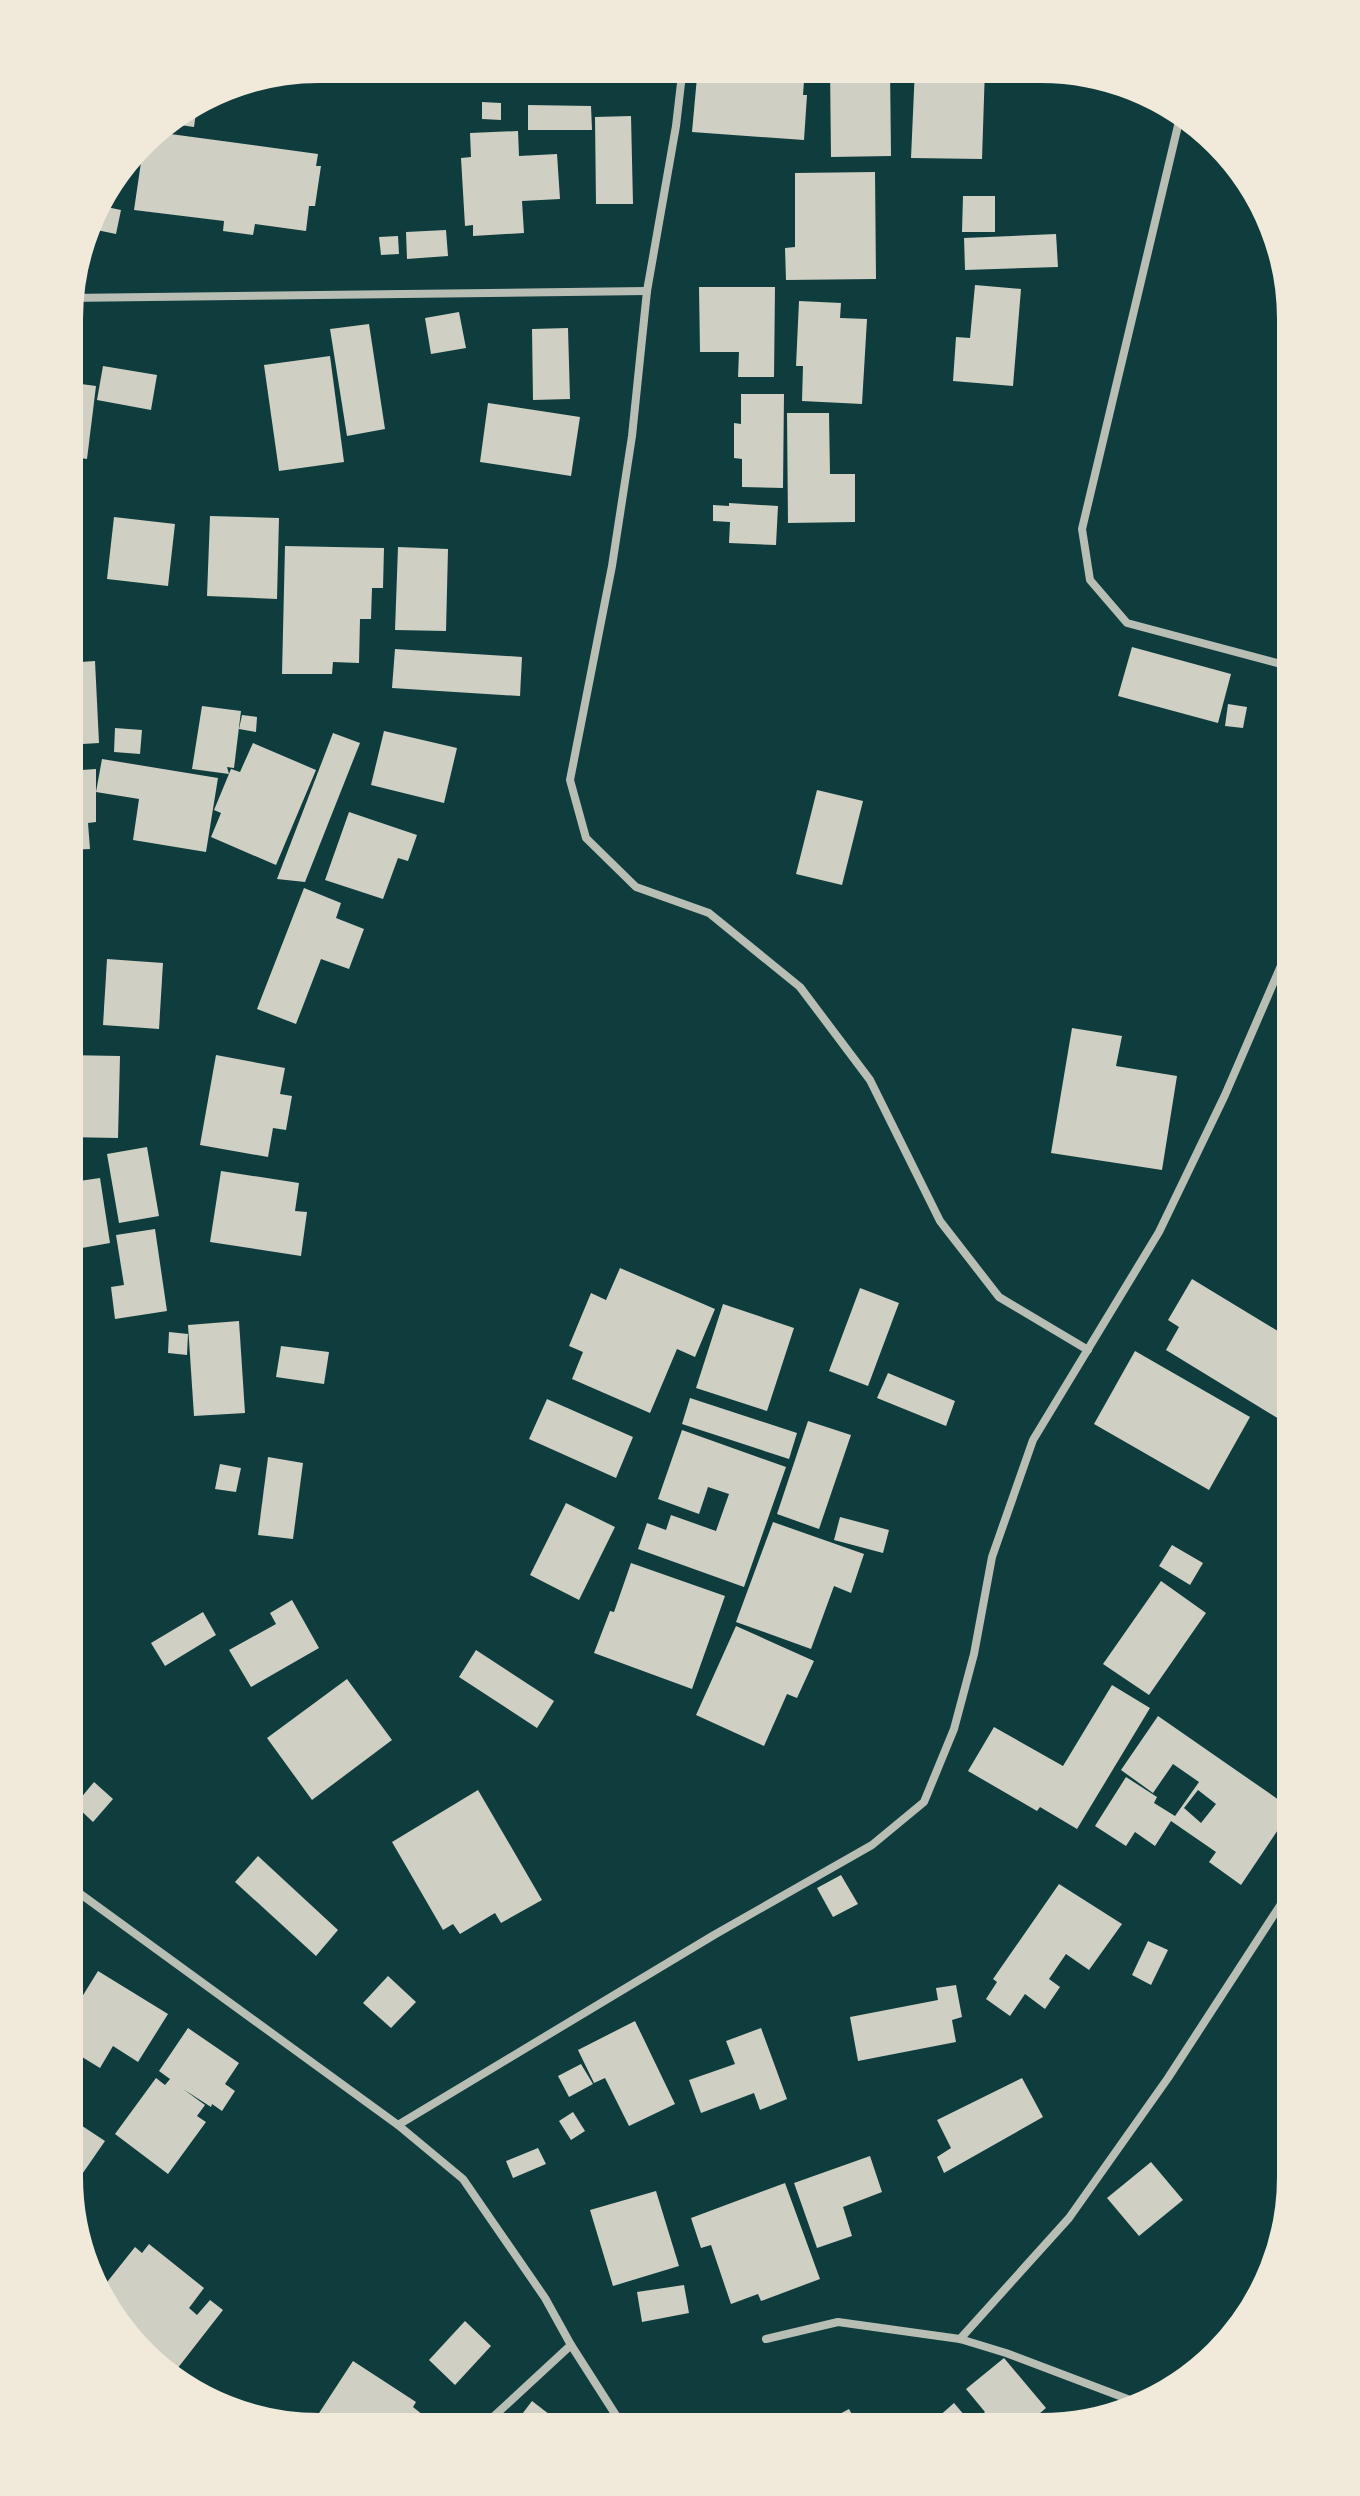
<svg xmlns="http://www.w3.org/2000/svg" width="1360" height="2496" font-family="'Open Sans',sans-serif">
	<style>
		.building { fill: #cfcfc3; fill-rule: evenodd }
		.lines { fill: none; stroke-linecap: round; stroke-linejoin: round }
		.minor { stroke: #b8beb3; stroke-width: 8 }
		.rim { fill: none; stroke: #f1e9da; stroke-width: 10 }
	</style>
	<rect width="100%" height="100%" fill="#0f3d3e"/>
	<g class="building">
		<path d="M698,66L805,67L803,95H807L804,140L692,132Z"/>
		<path d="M830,67L890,68L891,156L831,157Z"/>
		<path d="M915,68H985L982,159L911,158Z"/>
		<path d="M1115,81L1133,89L1131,96L1113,92Z"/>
		<path d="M198,98L194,127L159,122Z"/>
		<path d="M482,102L501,103V120L482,119Z"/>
		<path d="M528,105L591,106L592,130H528Z"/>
		<path d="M631,116L633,204H596L595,117Z"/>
		<path d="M148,131L318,154L316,166H321L315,206H309L306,231L255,224L253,235L223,231L224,221L134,210L145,135Z"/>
		<path d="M518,131L519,156L557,154L560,199L522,201L524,233L473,236V225L465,226L461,158L471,157L470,133Z"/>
		<path d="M875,172L876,279L786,280L785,248L795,247V173Z"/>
		<path d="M963,196H995V232H962Z"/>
		<path d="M92,204L121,210L116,234L87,228Z"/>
		<path d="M446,230L448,256L407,259L406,232Z"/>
		<path d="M1056,234L1058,267L965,270L964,238Z"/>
		<path d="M398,236L399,254L381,255L379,237Z"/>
		<path d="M975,285L1021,289L1013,386L953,381L956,337L970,338Z"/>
		<path d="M699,287H775L774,377H738L739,352H700Z"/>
		<path d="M799,301L841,303L840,318L867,319L862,404L802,401L803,366H796Z"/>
		<path d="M459,312L466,348L431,354L425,318Z"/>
		<path d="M369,324L385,429L347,436L330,329Z"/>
		<path d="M568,328L570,399L533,400L532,329Z"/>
		<path d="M330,356L344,462L279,471L264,365Z"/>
		<path d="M103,366L157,375L151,410L97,400Z"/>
		<path d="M66,382L96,386L87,459L66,456Z"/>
		<path d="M741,394H784L783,488L742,487V459L734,458V423L741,424Z"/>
		<path d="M488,403L580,417L571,476L480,462Z"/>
		<path d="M787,413H829L830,474H855V522L788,523Z"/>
		<path d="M66,462L80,465L75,489L66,487Z"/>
		<path d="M729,503L778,506L776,545L729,543L730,522L713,521V505L729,506Z"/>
		<path d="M210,516L279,518L277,599L207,596Z"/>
		<path d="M114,517L175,524L168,586L107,579Z"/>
		<path d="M285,546L384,548L383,588H372L371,619H360L359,663L333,662L332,674H282Z"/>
		<path d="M398,547L448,549L446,631L395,630Z"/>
		<path d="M1132,647L1231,674L1218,723L1118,696Z"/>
		<path d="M395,649L522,657L520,696L392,688Z"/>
		<path d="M95,661L99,743L66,745V663Z"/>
		<path d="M1228,704L1247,707L1243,728L1225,726Z"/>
		<path d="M202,706L241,711L234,768L227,767L229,774L192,769Z"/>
		<path d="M242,715L257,717L256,732L239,729Z"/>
		<path d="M115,728L142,730L140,754L114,752Z"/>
		<path d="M384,731L457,748L444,803L371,785Z"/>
		<path d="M333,733L360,743L305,882L277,879Z"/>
		<path d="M253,743L316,770L276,865L211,837L221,813L214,810L231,769L240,772Z"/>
		<path d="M102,759L218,778L206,852L133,840L139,799L96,792Z"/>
		<path d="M96,769V822L88,823L90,849L65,850L66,771Z"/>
		<path d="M817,790L863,801L842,885L796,874Z"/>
		<path d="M349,812L417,835L408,861L398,858L383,899L325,880Z"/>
		<path d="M304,888L341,903L336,918L364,929L349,969L321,959L296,1024L257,1009Z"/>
		<path d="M107,959L163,963L159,1029L103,1025Z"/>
		<path d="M1072,1028L1122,1036L1116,1066L1177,1076L1162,1170L1051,1153Z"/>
		<path d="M65,1055L120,1056L118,1138L65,1137Z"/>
		<path d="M216,1055L285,1068L280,1094L292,1096L286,1130L273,1128L268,1157L200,1145Z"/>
		<path d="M147,1147L159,1216L119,1223L107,1154Z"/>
		<path d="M221,1171L299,1183L295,1211L307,1212L301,1256L210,1242Z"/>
		<path d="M100,1178L110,1243L65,1251V1183Z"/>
		<path d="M155,1229L167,1311L115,1319L111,1287L124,1285L116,1235Z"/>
		<path d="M620,1268L715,1309L695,1357L677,1349L650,1413L572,1379L583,1352L569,1346L591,1293L606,1300Z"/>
		<path d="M1192,1279L1296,1342V1358L1283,1379L1296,1387V1393L1279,1419L1166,1350L1179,1327L1168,1320Z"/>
		<path d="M860,1288L899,1303L868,1386L829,1371Z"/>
		<path d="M723,1304L794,1328L767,1411L696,1388Z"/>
		<path d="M239,1321L245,1413L194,1416L188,1325Z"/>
		<path d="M169,1332L188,1334L187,1355L168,1353Z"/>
		<path d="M281,1346L329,1352L324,1384L276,1377Z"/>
		<path d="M1135,1351L1250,1417L1209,1490L1094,1424Z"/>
		<path d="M888,1373L955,1401L946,1426L877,1398Z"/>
		<path d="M76,1391L78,1409L65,1411V1392Z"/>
		<path d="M690,1398L797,1433L789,1459L682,1424Z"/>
		<path d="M547,1399L633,1437L616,1478L529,1439Z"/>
		<path d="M808,1421L851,1435L819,1529L777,1514Z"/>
		<path d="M682,1430L786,1467L744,1587L638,1549L647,1523L666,1530L671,1515L716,1531L729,1494L708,1487L699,1514L658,1499Z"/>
		<path d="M268,1457L303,1463L293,1539L258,1535Z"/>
		<path d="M220,1464L241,1468L236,1492L215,1489Z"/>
		<path d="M566,1503L615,1527L579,1600L530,1575Z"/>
		<path d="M840,1517L889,1530L883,1553L834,1540Z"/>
		<path d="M773,1522L864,1554L851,1593L834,1586L811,1649L736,1622Z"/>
		<path d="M1172,1545L1203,1563L1190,1585L1159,1566Z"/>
		<path d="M631,1563L725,1596L692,1689L594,1653L610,1611L614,1612Z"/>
		<path d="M1161,1581L1206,1613L1149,1695L1103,1664Z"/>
		<path d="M292,1600L319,1648L251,1687L229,1650L276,1624L270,1613Z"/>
		<path d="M203,1612L216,1635L165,1666L151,1643Z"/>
		<path d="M736,1626L814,1661L797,1698L787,1694L764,1746L696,1715Z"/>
		<path d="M476,1650L554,1701L537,1728L459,1677Z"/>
		<path d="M347,1679L392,1740L312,1800L267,1738Z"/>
		<path d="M1112,1685L1150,1708L1077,1829L1040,1807L1037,1811L968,1771L994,1727L1063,1766Z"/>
		<path d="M1158,1716L1292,1809L1241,1885L1209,1862L1216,1852L1171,1821L1155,1846L1135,1832L1126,1846L1095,1826L1126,1777L1157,1797L1154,1803L1175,1816L1199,1782L1173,1764L1153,1793L1121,1770ZM1198,1790L1216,1804L1201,1823L1184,1808Z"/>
		<path d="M94,1782L113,1799L93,1822L75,1805Z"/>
		<path d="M478,1790L542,1900L501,1923L495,1913L460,1934L453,1924L443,1930L392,1842Z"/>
		<path d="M258,1856L338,1930L316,1956L235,1882Z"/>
		<path d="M841,1875L858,1904L833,1917L817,1888Z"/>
		<path d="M1059,1884L1122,1924L1089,1970L1066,1954L1049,1979L1060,1987L1045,2009L1025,1994L1010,2016L986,1999L997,1982L993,1979Z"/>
		<path d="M1148,1941L1168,1950L1151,1985L1132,1975Z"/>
		<path d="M64,1951L83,1963L64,1993Z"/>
		<path d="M98,1971L168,2014L138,2062L113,2046L100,2068L64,2046V2026Z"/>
		<path d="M388,1976L416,2002L391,2028L363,2003Z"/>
		<path d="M956,1985L962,2017L952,2020L956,2042L858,2061L850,2017L938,2000L936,1988Z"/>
		<path d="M635,2021L675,2104L629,2126L605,2078L594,2083L578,2050Z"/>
		<path d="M188,2028L239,2063L225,2084L235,2091L222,2111L212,2104L211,2107L183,2089L205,2105L197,2116L206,2122L168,2174L115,2134L156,2078L165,2085L170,2079L159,2071Z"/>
		<path d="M761,2028L787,2099L760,2110L754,2093L701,2113L689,2080L735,2064L726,2041Z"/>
		<path d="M581,2064L593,2084L569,2097L558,2076Z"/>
		<path d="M1022,2078L1043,2117L944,2173L937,2157L951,2148L937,2120Z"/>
		<path d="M573,2112L585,2131L571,2140L559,2121Z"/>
		<path d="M64,2114L105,2141L67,2196L64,2177Z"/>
		<path d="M538,2148L546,2164L513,2178L506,2161Z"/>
		<path d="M870,2156L882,2192L843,2207L852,2236L817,2248L794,2183Z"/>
		<path d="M1151,2162L1183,2200L1139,2236L1107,2198Z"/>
		<path d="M785,2183L820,2279L761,2301L758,2294L731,2304L711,2245L701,2248L691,2218Z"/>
		<path d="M656,2191L679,2266L613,2286L590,2210Z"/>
		<path d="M149,2244L204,2288L189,2308L197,2315L210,2300L223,2310L177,2369L155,2352L148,2361L139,2354L126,2339L129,2336L107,2319L96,2296L135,2247L142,2253Z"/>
		<path d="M684,2285L689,2313L642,2322L637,2292Z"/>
		<path d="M465,2321L491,2346L455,2385L429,2360Z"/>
		<path d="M1004,2358L1046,2408L1018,2432H932L928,2426L954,2403L971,2423L985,2412L966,2389Z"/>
		<path d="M353,2361L416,2402L413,2407L423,2415L412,2430H308Z"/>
		<path d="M532,2401L571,2431L510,2430Z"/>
		<path d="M849,2409L861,2431H808Z"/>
	</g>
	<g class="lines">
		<g class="minor">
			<path d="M683,66L676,126L647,291L632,436L612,566L570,780L586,838L636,887L709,913L800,987L870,1080L940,1221L999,1297L1088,1350"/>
			<path d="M1181,113L1082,529L1090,580L1127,623L1296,668"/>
			<path d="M66,298L647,291"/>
			<path d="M64,1882L398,2125L463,2179L545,2298L571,2345L626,2431"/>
			<path d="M398,2125L714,1935L872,1845L924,1802L954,1729L974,1654L992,1557L1033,1440L1159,1232L1225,1095L1286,954L1296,925"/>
			<path d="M766,2339L838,2322L960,2339L1006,2353L1146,2406"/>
			<path d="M960,2339L1069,2218L1168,2078L1296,1881"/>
			<path d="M479,2430L571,2345"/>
		</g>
	</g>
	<path d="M0 0H1360V2496H0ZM319 78H1041A241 241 0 0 1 1282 319V2177A241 241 0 0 1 1041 2418H319A241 241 0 0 1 78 2177V319A241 241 0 0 1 319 78Z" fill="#f1e9da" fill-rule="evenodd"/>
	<path class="rim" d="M319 78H1041A241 241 0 0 1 1282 319V2177A241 241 0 0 1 1041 2418H319A241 241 0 0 1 78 2177V319A241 241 0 0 1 319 78Z"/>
</svg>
